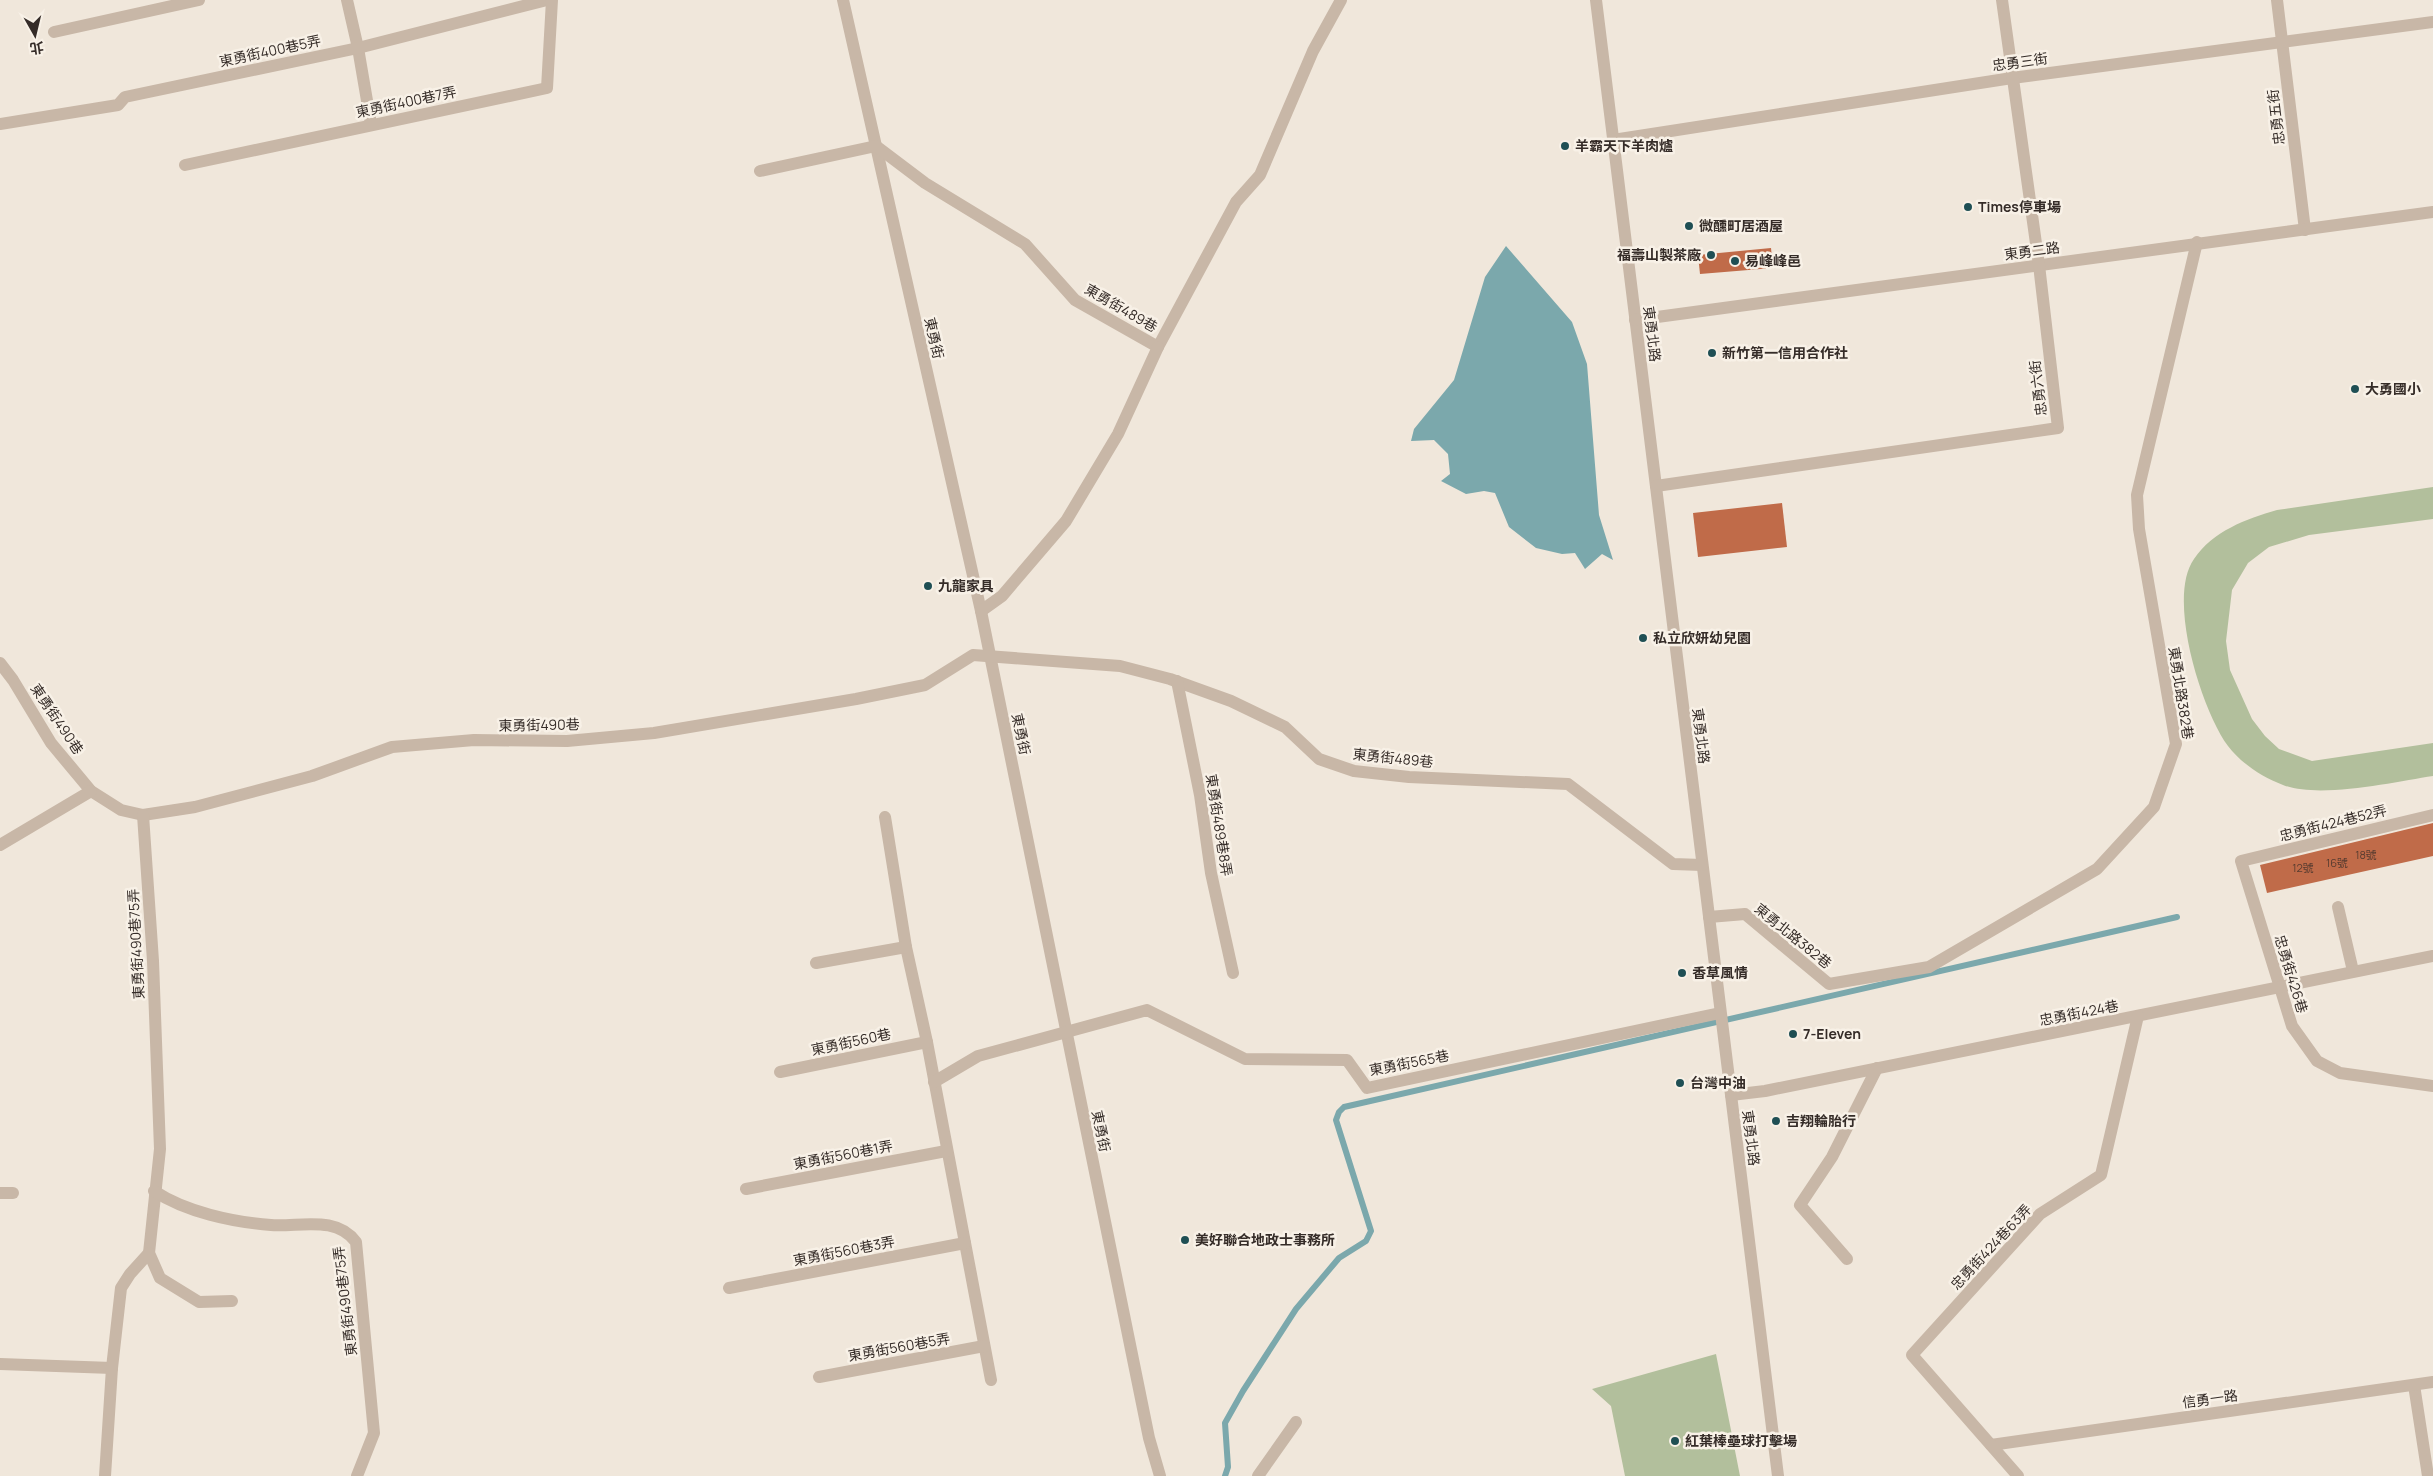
<svg xmlns="http://www.w3.org/2000/svg" width="2433" height="1476" font-family="Manrope,'Noto Sans TC',sans-serif">
	<style>
		.green { fill: #b2bf9c }
		.water { fill: #7ba8ac }
		.lines { fill: none; stroke-linecap: round; stroke-linejoin: round }
		.stream { stroke: #7ba8ac; stroke-width: 6 }
		.building { fill: #c06b49 }
		.minor { stroke: #c8b7a7; stroke-width: 12 }
		.poi-dot { fill: #1f4f54; stroke: #f8f1e7; stroke-width: 2 }
		.labels { text-anchor: middle; stroke-width: 5; stroke-linejoin: round; paint-order: stroke }
		.number-label { font-size: 11px; fill: #583c30 }
		.street-label { font-size: 14px; fill: #352c28; stroke: #f8f1e7 }
		.poi-label { font-size: 14px; font-weight: bold; fill: #352c28; stroke: #f8f1e7; text-anchor: start }
	</style>
	<rect width="100%" height="100%" fill="#f0e7db"/>
	<g class="green">
		<path d="M2433,487V519L2309,535L2269,547L2248,563L2232,590L2226,641L2230,670L2252,719L2265,736L2279,749L2312,761L2433,743V776C2394,782 2319,799 2283,785C2262,777 2242,764 2228,746C2202,711 2166,598 2194,559C2213,531 2246,519 2277,510Z"/>
		<path d="M1716,1354L1740,1476H1625L1611,1406L1592,1389Z"/>
	</g>
	<path class="water" d="M1506,246L1572,322L1587,364L1599,515L1613,560L1602,554L1585,569L1575,553L1562,554L1536,548L1509,527L1495,493L1484,491L1466,494L1441,481L1450,474L1448,454L1434,440L1411,441L1414,429L1454,380L1485,277Z"/>
	<g class="lines">
		<path class="stream" d="M1225,1476L1228,1467L1225,1423L1243,1391L1296,1309L1339,1258L1366,1241L1371,1231L1336,1120L1339,1112L1344,1107L2177,917"/>
	</g>
	<g class="building">
		<path d="M1771,248L1773,268L1700,274L1698,255Z"/>
		<path d="M1782,503L1787,547L1698,557L1693,513Z"/>
		<path d="M2433,823V856L2267,893L2260,865Z"/>
	</g>
	<g class="lines">
		<g class="minor">
			<path d="M347,0L358,48L371,124"/>
			<path d="M843,0L981,611L1149,1438L1160,1476"/>
			<path d="M1596,0L1778,1476"/>
			<path d="M2277,0L2305,230"/>
			<path d="M54,32L199,0"/>
			<path d="M0,124L118,105L125,97L358,48L547,0"/>
			<path d="M1613,140L2012,78L2433,22"/>
			<path d="M185,165L547,88L552,0"/>
			<path d="M760,171L876,146L925,183L1025,244L1075,300L1158,347L1236,202L1260,175L1313,51L1341,0"/>
			<path d="M1635,320L2433,212"/>
			<path d="M1656,486L2058,428L2039,265L2002,0"/>
			<path d="M981,611L1002,596L1066,521L1118,434L1158,347"/>
			<path d="M0,663L13,680L51,743L91,791L121,810L143,815L195,807L312,776L392,747L474,740L567,741L654,733L856,699L925,685L973,655L1120,666L1170,679L1231,701L1285,727L1319,759L1354,771L1409,777L1568,784L1673,864L1702,865"/>
			<path d="M1177,681L1200,795L1211,873L1233,973"/>
			<path d="M143,815L153,961L160,1149L149,1253L160,1278L199,1302L232,1301"/>
			<path d="M2433,815L2241,861L2292,1026L2317,1061L2340,1073L2433,1086"/>
			<path d="M885,817L906,947L927,1042L991,1380"/>
			<path d="M0,845L91,791"/>
			<path d="M2338,907L2353,971"/>
			<path d="M1709,917L1745,914L1829,984L1929,967L2097,869L2154,807L2176,744L2139,529L2137,495L2197,242"/>
			<path d="M816,963L906,947"/>
			<path d="M780,1072L927,1042"/>
			<path d="M934,1082L978,1056L1147,1010L1245,1059L1347,1060L1367,1088L1720,1013"/>
			<path d="M1731,1095L1765,1091L2433,956"/>
			<path d="M746,1189L946,1151"/>
			<path d="M154,1191C186,1212 232,1222 271,1225C300,1227 336,1215 356,1242L374,1433L357,1476"/>
			<path d="M0,1193H13"/>
			<path d="M1847,1259L1800,1205L1832,1157L1877,1068"/>
			<path d="M729,1288L965,1243"/>
			<path d="M0,1364L112,1368"/>
			<path d="M819,1377L984,1346"/>
			<path d="M2414,1385L2428,1476"/>
			<path d="M1991,1445L2433,1382"/>
			<path d="M105,1476L112,1368L121,1288L130,1274L149,1253"/>
			<path d="M1258,1476L1296,1422"/>
			<path d="M2018,1476L1912,1355L2040,1214L2101,1175L2138,1016"/>
		</g>
	</g>
	<g class="poi-dot">
		<circle cx="1565" cy="146" r="5"/>
		<circle cx="1968" cy="207" r="5"/>
		<circle cx="1689" cy="226" r="5"/>
		<circle cx="1711" cy="255" r="5"/>
		<circle cx="1735" cy="261" r="5"/>
		<circle cx="1712" cy="353" r="5"/>
		<circle cx="2355" cy="389" r="5"/>
		<circle cx="928" cy="586" r="5"/>
		<circle cx="1643" cy="638" r="5"/>
		<circle cx="1682" cy="973" r="5"/>
		<circle cx="1793" cy="1034" r="5"/>
		<circle cx="1680" cy="1083" r="5"/>
		<circle cx="1776" cy="1121" r="5"/>
		<circle cx="1185" cy="1240" r="5"/>
		<circle cx="1675" cy="1441" r="5"/>
	</g>
	<g class="labels">
		<g class="number-label">
			<text x="2366" y="859">18號</text>
			<text x="2337" y="867">16號</text>
			<text x="2303" y="872">12號</text>
		</g>
		<g class="street-label">
			<text transform="translate(270 51) rotate(-12)" y="5">東勇街400巷5弄</text>
			<text transform="translate(2020 62) rotate(-8)" y="5">忠勇三街</text>
			<text transform="translate(406 102) rotate(-12)" y="5">東勇街400巷7弄</text>
			<text transform="translate(2276 117) rotate(-97)" y="5">忠勇五街</text>
			<text transform="translate(2032 251) rotate(-8)" y="5">東勇二路</text>
			<text transform="translate(1121 308) rotate(30)" y="5">東勇街489巷</text>
			<text transform="translate(1652 334) rotate(83)" y="5">東勇北路</text>
			<text transform="translate(934 338) rotate(77)" y="5">東勇街</text>
			<text transform="translate(2038 388) rotate(-97)" y="5">忠勇六街</text>
			<text transform="translate(2181 693) rotate(81)" y="5">東勇北路382巷</text>
			<text transform="translate(57 719) rotate(56)" y="5">東勇街490巷</text>
			<text transform="translate(539 725) rotate(-1)" y="5">東勇街490巷</text>
			<text transform="translate(1021 734) rotate(78)" y="5">東勇街</text>
			<text transform="translate(1701 736) rotate(83)" y="5">東勇北路</text>
			<text transform="translate(1393 758) rotate(6)" y="5">東勇街489巷</text>
			<text transform="translate(2333 823) rotate(-14)" y="5">忠勇街424巷52弄</text>
			<text transform="translate(1219 825) rotate(81)" y="5">東勇街489巷8弄</text>
			<text transform="translate(1793 936) rotate(39)" y="5">東勇北路382巷</text>
			<text transform="translate(136 944) rotate(-93)" y="5">東勇街490巷75弄</text>
			<text transform="translate(2291 974) rotate(73)" y="5">忠勇街426巷</text>
			<text transform="translate(2079 1013) rotate(-11)" y="5">忠勇街424巷</text>
			<text transform="translate(851 1042) rotate(-12)" y="5">東勇街560巷</text>
			<text transform="translate(1409 1063) rotate(-11)" y="5">東勇街565巷</text>
			<text transform="translate(1101 1131) rotate(78)" y="5">東勇街</text>
			<text transform="translate(1751 1138) rotate(83)" y="5">東勇北路</text>
			<text transform="translate(843 1155) rotate(-11)" y="5">東勇街560巷1弄</text>
			<text transform="translate(1991 1247) rotate(-47)" y="5">忠勇街424巷63弄</text>
			<text transform="translate(844 1251) rotate(-11)" y="5">東勇街560巷3弄</text>
			<text transform="translate(345 1301) rotate(-97)" y="5">東勇街490巷75弄</text>
			<text transform="translate(899 1347) rotate(-10)" y="5">東勇街560巷5弄</text>
			<text transform="translate(2210 1399) rotate(-8)" y="5">信勇一路</text>
		</g>
		<g class="poi-label">
			<text x="1575" y="151">羊霸天下羊肉爐</text>
			<text x="1978" y="212">Times停車場</text>
			<text x="1699" y="231">微醺町居酒屋</text>
			<text x="1701" y="260" text-anchor="end">福壽山製茶廠</text>
			<text x="1745" y="266">易峰峰邑</text>
			<text x="1722" y="358">新竹第一信用合作社</text>
			<text x="2365" y="394">大勇國小</text>
			<text x="938" y="591">九龍家具</text>
			<text x="1653" y="643">私立欣妍幼兒園</text>
			<text x="1692" y="978">香草風情</text>
			<text x="1803" y="1039">7-Eleven</text>
			<text x="1690" y="1088">台灣中油</text>
			<text x="1786" y="1126">吉翔輪胎行</text>
			<text x="1195" y="1245">美好聯合地政士事務所</text>
			<text x="1685" y="1446">紅葉棒壘球打擊場</text>
		</g>
	</g>
	<g transform="translate(35 35) rotate(172)" stroke="#f8f1e7" stroke-width="4" paint-order="stroke">
	<path d="M0-4L9 19L0 12L-9 19Z" fill="#352c28"/>
	<text y="-8" font-size="14" font-weight="bold" text-anchor="middle" fill="#352c28">北</text>
	</g>
</svg>
